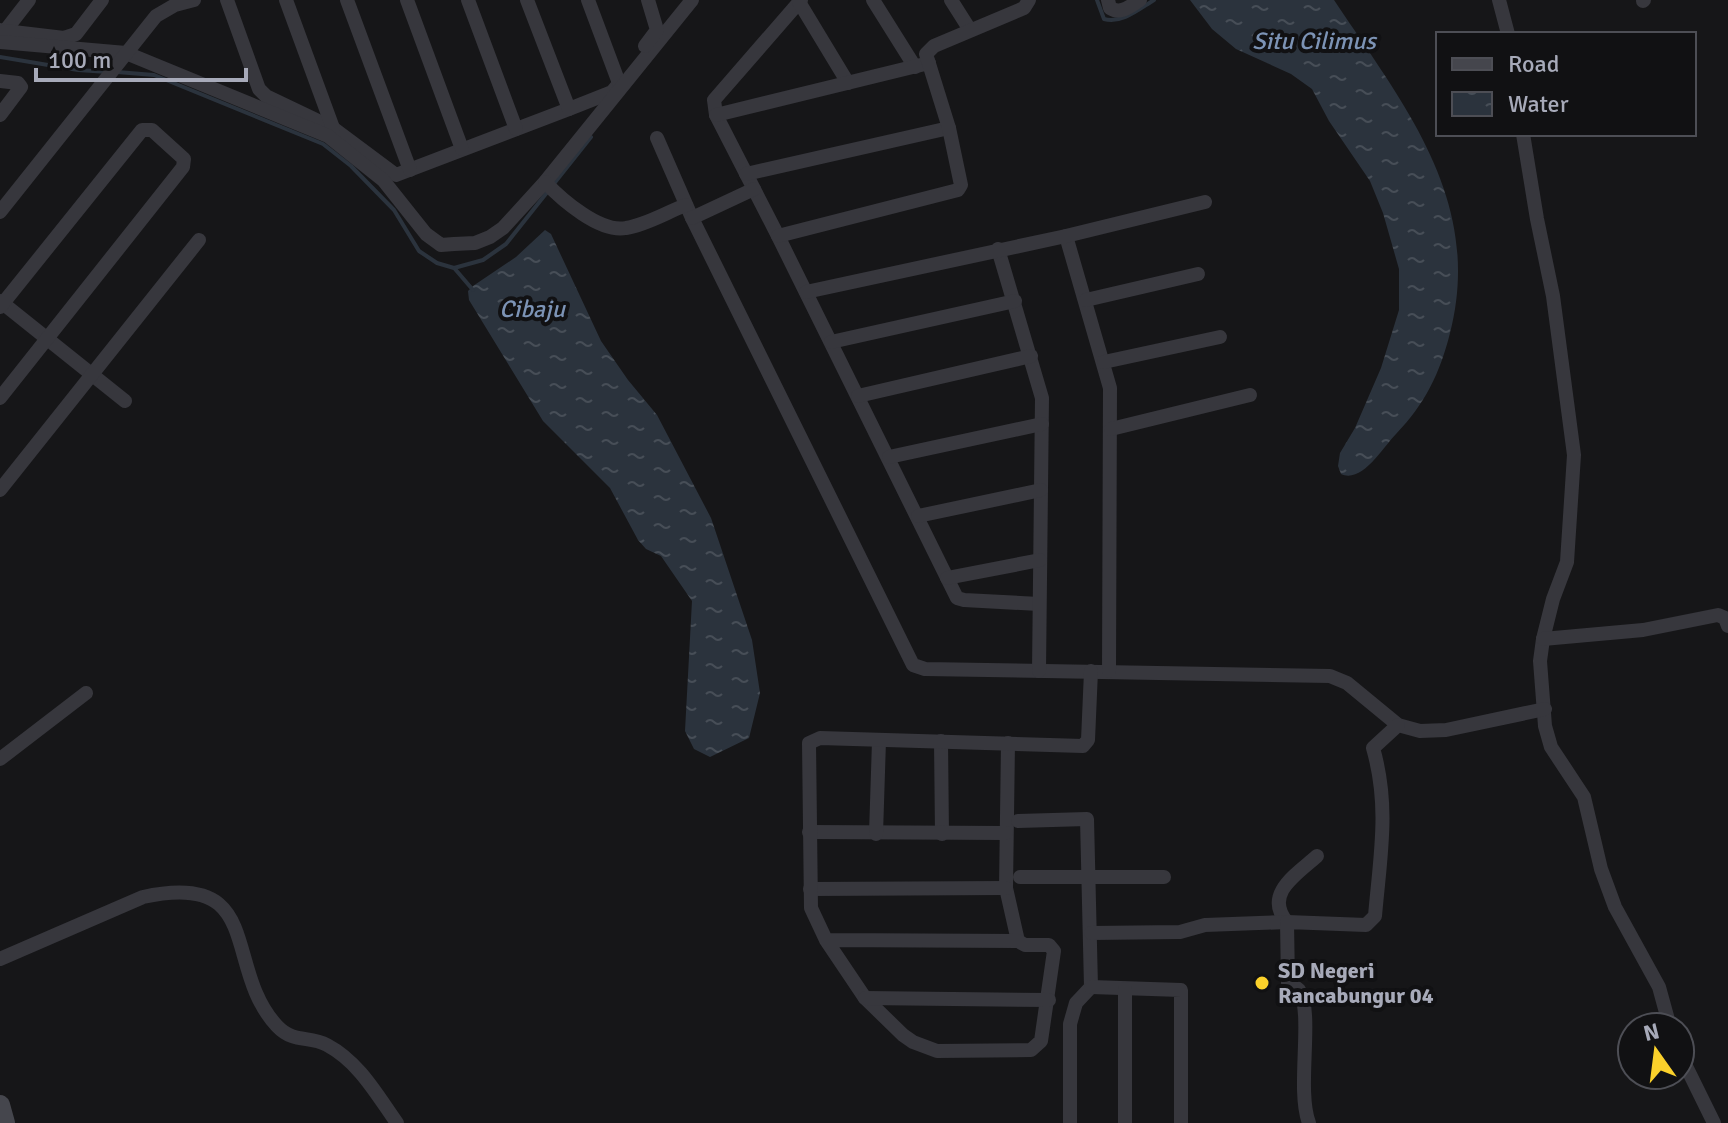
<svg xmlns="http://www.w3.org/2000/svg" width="1728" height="1123" font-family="Signika,sans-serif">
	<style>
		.water { fill: url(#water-ripples) }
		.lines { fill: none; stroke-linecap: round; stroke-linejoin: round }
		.stream { stroke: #2b333d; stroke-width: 4 }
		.minor { stroke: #37373d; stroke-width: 14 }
		.secondary { stroke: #45464d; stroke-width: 20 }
		.poi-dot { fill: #fbd12b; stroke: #111113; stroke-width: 3 }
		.labels { text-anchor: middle; stroke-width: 8; stroke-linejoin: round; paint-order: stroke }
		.poi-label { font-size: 22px; font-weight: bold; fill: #a7aab9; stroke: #111113; text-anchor: start }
		.water-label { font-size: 24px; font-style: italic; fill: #7c93b5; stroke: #111113 }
	</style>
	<defs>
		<pattern id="water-ripples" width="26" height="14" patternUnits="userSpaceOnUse" patternTransform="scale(2)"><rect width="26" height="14" fill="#2b333d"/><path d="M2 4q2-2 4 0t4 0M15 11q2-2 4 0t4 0" fill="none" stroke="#474e57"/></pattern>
	</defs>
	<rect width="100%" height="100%" fill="#161618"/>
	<g class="water">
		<path d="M1190,0H1334C1403,104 1484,200 1450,333C1440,373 1425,404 1396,434C1384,446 1362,484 1341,474L1338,466L1340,453L1355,428L1381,368L1399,310V269L1383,213L1370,181L1329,121L1312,89L1291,74L1236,49L1212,29Z"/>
		<path d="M545,230L551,234L601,341L628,380L657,415L711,518L752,640L760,693L749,738L710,757L694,749L685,731L692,601L661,556L646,549L638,540L610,488L543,421L469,300L468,291L473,286L516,257Z"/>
	</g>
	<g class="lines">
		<g class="stream">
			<path d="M1097,0L1104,19C1122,24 1139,9 1154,0"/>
			<path d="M0,57L78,70L108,72"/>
			<path d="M117,72L154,75L323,144L351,166L394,210L419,251L437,263L454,268L483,260L506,244L591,137"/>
			<path d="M455,269L473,290"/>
		</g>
		<g class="minor">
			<path d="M227,0L259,89L266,96L333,128L396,175L569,109"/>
			<path d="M286,0L333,128"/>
			<path d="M347,0L410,170"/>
			<path d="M407,0L462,149"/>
			<path d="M468,0L516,129"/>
			<path d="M527,0L569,109L612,92L617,86"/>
			<path d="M588,0L619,83"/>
			<path d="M801,0L714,100L716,115L778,236L957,598L964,600L1039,604"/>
			<path d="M873,0L915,67"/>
			<path d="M951,0L970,30"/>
			<path d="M1108,0L1110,8C1121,15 1130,6 1140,0"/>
			<path d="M1499,0L1508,34"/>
			<path d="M1643,1L1644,0"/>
			<path d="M799,2L848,83"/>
			<path d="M0,30L5,31L29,0"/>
			<path d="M5,31L64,38L76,34L102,0"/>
			<path d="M0,42L126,53L328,136L383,180L426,234L441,245L454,244L475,243L490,237L503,228L545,182L692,0"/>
			<path d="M645,46L657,30L648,0"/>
			<path d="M0,81L18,83L21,87L0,115"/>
			<path d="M716,115L929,63"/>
			<path d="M1523,134L1537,219L1553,296L1574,455L1567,562L1553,599L1543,639L1540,661L1545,726L1551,747L1584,797L1601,869L1615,907L1659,987L1670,1027"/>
			<path d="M657,138L692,218L913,665L925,669L1330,676L1347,683L1398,725L1420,731L1446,730L1545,709"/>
			<path d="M746,174L949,128"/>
			<path d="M545,182C562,200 600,233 626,228C646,225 667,212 686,205"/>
			<path d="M0,212L156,16L175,5L194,0"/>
			<path d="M692,218L754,189"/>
			<path d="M778,236L958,190L961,185L949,128L926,54L934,46L1024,8L1029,0"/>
			<path d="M1066,236L1110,388L1109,671"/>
			<path d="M998,249L1042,398L1039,671"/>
			<path d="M806,292L1066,236L1205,202"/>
			<path d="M1086,300L1198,274"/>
			<path d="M0,301L125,401"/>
			<path d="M0,307L142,130H152L184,159L183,167L0,398"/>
			<path d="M831,342L1015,301"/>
			<path d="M1104,362L1220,337"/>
			<path d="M858,396L1031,356"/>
			<path d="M1111,429L1250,395"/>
			<path d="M889,457L1042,424"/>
			<path d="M0,490L199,240"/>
			<path d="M918,516L1041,490"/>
			<path d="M947,578L1040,560"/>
			<path d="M1543,639L1643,630L1718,615L1725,618L1728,626"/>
			<path d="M941,741L942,834"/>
			<path d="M1008,743L1006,888L1018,941"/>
			<path d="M0,759L86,693"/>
			<path d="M1018,821L1087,819L1091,987L1076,1003L1070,1024V1123"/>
			<path d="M809,832L1006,833"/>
			<path d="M876,834L879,741"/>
			<path d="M1020,877H1164"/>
			<path d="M810,889L1006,888"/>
			<path d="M1287,922C1263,894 1297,874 1317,856"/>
			<path d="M1091,933L1180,932L1205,925L1287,922"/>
			<path d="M826,940L1018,941L1025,945H1049L1054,951L1041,1041L1031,1050L937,1051L913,1042L903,1035L865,998L826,940L811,908L809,743L820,738L1083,746L1088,740L1091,671"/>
			<path d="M0,959L143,897C266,870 222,967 277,1026C294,1044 309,1035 327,1045C359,1062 377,1095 397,1123"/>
			<path d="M1091,987L1181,990V1123"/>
			<path d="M865,998L1049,1000"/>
			<path d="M1680,1054L1714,1123"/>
			<path d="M1125,1123V989"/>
			<path d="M1309,1123C1296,1089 1314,1013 1299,990C1296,987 1292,985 1288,983L1287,922L1366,925L1375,916C1380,857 1390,807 1373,748L1398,725"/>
		</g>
		<path class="secondary" d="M0,1105L5,1123"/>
	</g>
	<circle class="poi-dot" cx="1262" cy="983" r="8"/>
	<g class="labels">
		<g class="poi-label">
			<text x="1278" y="978">SD Negeri<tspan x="1278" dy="25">Rancabungur 04</tspan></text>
		</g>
		<g class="water-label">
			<text x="1314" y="49">Situ Cilimus</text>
			<text x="532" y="317">Cibaju</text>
		</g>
	</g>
	<rect x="1436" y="32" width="260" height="104" fill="#111113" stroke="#4d4e55" stroke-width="2"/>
	<rect x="1452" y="58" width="40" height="12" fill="#45464d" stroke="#4d4e55" stroke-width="2"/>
	<text x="1508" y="72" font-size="24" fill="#a7aab9">Road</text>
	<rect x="1452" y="92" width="40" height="24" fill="url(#water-ripples)" stroke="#4d4e55" stroke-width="2"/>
	<text x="1508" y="112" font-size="24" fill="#a7aab9">Water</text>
	<g transform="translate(1656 1051) rotate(346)"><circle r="38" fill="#111113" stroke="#4d4e55" stroke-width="2"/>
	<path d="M0-6L14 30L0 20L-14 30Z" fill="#fbd12b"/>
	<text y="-12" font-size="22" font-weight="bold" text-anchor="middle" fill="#a7aab9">N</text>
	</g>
	<path d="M36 68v12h210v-12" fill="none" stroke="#a7aab9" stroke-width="4"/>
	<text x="48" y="68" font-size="24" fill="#a7aab9" stroke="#111113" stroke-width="6" paint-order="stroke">100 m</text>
</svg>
